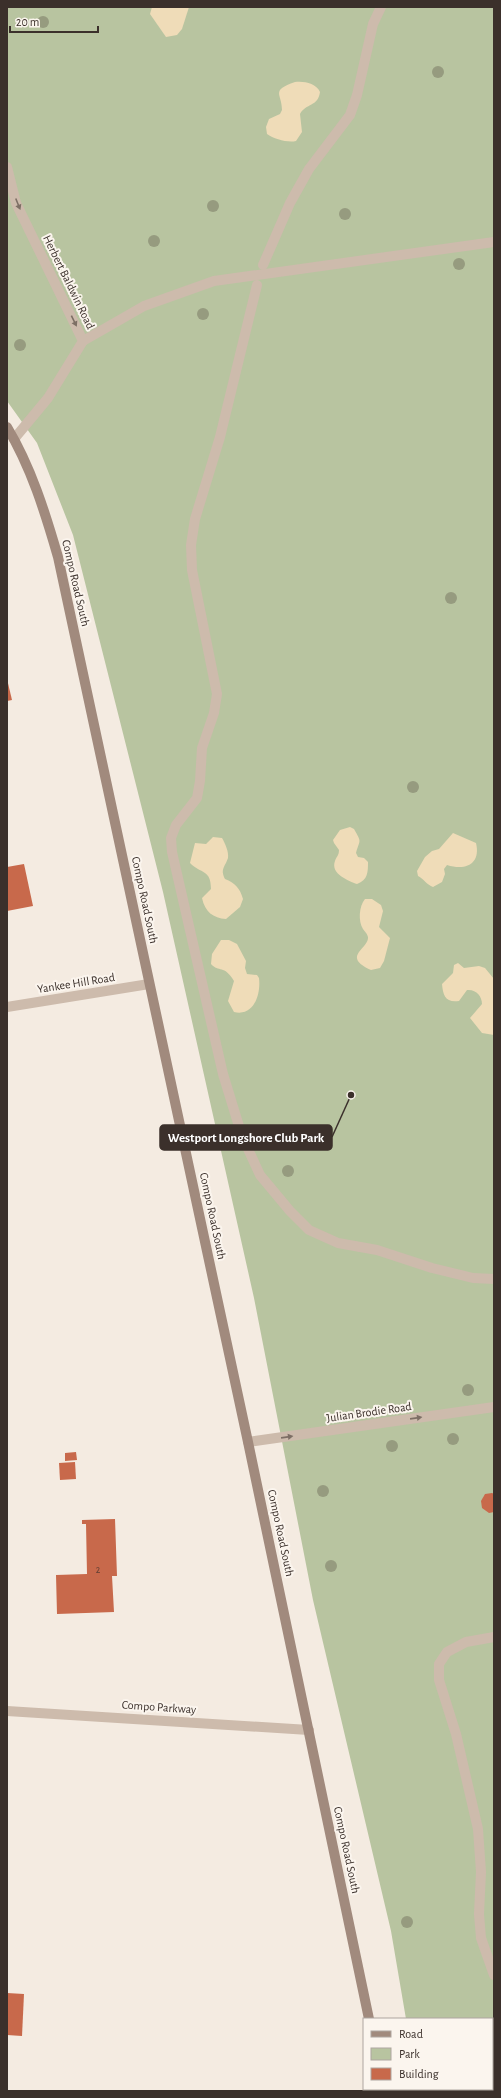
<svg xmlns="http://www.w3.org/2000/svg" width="501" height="2098" font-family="'Alegreya Sans',sans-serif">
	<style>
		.green { fill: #b8c4a0 }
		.sand { fill: #efdcb8 }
		.building { fill: #c8694b }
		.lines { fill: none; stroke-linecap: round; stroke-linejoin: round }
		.lane { stroke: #cdbbac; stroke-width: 10 }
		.street { stroke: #cdbbac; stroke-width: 10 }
		.secondary { stroke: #a18a7d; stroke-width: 10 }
		.tree { fill: #969b7f }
		.oneway { fill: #7d6f65 }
		.labels { text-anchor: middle; stroke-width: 4; stroke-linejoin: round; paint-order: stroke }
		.number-label { font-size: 10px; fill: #5e3e33 }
		.street-label { font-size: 12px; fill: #3b302b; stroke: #fbf5ee }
		.leader { fill: none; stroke: #3b302b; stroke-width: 1.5 }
		.callout-dot { fill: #3b302b; stroke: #fbf5ee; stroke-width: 1.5 }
		.callout { fill: #3b302b; stroke: #3b302b; stroke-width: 1.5 }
		.callout-label { font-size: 13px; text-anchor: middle; font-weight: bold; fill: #fff }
	</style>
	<rect width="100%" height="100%" fill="#f4ebe1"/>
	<path class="green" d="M7,7H494V2091H418V2089H492V2019H406L391,1931L313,1600L254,1298L163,892L73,535L37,443L7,401Z"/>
	<g class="sand">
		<path d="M152,7H189L182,29L177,35L166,37L150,14Z"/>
		<path d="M295,82C304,81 316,83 320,92C318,107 306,103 300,114L302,132L296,141C288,143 274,139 267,134L266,127L269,119L280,114L282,110C282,93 270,91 295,82Z"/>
		<path d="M350,827L354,829C362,843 360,839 356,853L358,857L364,858L368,862C368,872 368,880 357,884C349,881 330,874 335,861C336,857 339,856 339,850L334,843L333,840L340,830Z"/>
		<path d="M453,833L476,843C481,864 466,871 447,865L444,869L445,874L442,882L433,887C427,885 424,879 418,876L417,871L425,857L432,851L439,849Z"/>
		<path d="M213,837L222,838C225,843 229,852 228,858C225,867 220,869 225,879C235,883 240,888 243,899L240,907L226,919C213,918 205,912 202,898L211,889C211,869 201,874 190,863L195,843L206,844Z"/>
		<path d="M365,899H372L381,905L383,911L379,927L390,938L384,961L380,968L371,970C341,956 369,949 368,937C367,933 365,932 363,929C358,921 359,906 365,899Z"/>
		<path d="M221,940H229L237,944L246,961L245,968L247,974L257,975L259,978C261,994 254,1017 234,1012L228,1001L234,981C224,964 219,973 211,964L212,954Z"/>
		<path d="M458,963L464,968L479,966L485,968L494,979V1035L482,1033L470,1018L482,1004C482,996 476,989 467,990L459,1001C446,1003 443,996 442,984L453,973L454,965Z"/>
	</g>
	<g class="building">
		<path d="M7,679L12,700L7,701Z"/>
		<path d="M24,864L33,906L7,911V867Z"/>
		<path d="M76,1452L77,1460L65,1461V1453Z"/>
		<path d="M75,1462L76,1479L60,1480L59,1463Z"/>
		<path d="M492,1493L494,1494V1512L489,1513L482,1508L481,1501L485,1494Z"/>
		<path d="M115,1519L117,1576H112L114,1612L57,1614L56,1575L87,1574L86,1524H82V1520Z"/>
		<path d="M7,1993L24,1994L22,2036L7,2035Z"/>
	</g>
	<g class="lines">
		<g class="lane">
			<path d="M263,265L290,203L309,169L350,115L357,95L373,24L381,7"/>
			<path d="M257,285L220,437L195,519L191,545L192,570L217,694L214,713L202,748L200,781L197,798L176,825L171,838L172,852L223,1074L242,1136L260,1175L290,1211L309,1230L338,1243L377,1250L432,1268L473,1278L494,1279"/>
			<path d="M83,341L144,306L214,281L494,242"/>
			<path d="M494,1637L466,1642L447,1652L439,1664V1680L456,1734L478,1829L481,1872L479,1914L481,1938L494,1975"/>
		</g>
		<g class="street">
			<path d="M7,167L16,203L83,341L48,398L14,439"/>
			<path d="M7,1007L149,984"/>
			<path d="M248,1442L494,1407"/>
			<path d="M7,1711L309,1730"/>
		</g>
		<g class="secondary">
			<path d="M7,427C31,467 45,512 58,557L248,1442L369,2019"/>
			<path d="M383,2089L384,2091"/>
		</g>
	</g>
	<g class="tree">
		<circle cx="43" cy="22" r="6"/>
		<circle cx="438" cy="72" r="6"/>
		<circle cx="213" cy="206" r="6"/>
		<circle cx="345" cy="214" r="6"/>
		<circle cx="154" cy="241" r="6"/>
		<circle cx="459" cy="264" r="6"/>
		<circle cx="203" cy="314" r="6"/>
		<circle cx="20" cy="345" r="6"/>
		<circle cx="451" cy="598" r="6"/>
		<circle cx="413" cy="787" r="6"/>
		<circle cx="288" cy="1171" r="6"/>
		<circle cx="468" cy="1390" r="6"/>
		<circle cx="453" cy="1439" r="6"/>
		<circle cx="392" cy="1446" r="6"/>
		<circle cx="323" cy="1491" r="6"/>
		<circle cx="331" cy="1566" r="6"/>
		<circle cx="407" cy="1922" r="6"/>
	</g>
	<defs><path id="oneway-solid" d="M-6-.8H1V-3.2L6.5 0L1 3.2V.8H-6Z"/></defs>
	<g class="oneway">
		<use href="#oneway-solid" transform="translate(18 204) rotate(68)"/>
		<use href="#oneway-solid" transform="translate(74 321) rotate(64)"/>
		<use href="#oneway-solid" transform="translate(416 1418) rotate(-8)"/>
		<use href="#oneway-solid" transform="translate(287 1437) rotate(-8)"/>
	</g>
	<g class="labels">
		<g class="number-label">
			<text x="98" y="1573">2</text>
		</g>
		<g class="street-label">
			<text transform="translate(69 282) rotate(64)" y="4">Herbert Baldwin Road</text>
			<text transform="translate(76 583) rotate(77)" y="4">Compo Road South</text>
			<text transform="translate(145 900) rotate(78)" y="4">Compo Road South</text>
			<text transform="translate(76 983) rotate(-9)" y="4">Yankee Hill Road</text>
			<text transform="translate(213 1216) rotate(78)" y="4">Compo Road South</text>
			<text transform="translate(369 1412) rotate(-8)" y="4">Julian Brodie Road</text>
			<text transform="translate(281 1533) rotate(78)" y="4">Compo Road South</text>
			<text transform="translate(159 1707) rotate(4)" y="4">Compo Parkway</text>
			<text transform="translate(347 1850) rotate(78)" y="4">Compo Road South</text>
		</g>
	</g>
	<path class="leader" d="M351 1095L332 1137"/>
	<circle class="callout-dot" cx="351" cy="1095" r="4"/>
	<rect class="callout" x="160" y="1125" width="172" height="25" rx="4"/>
	<g class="callout-label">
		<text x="246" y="1142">Westport Longshore Club Park</text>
	</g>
	<rect width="501" height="2098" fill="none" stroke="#3b302b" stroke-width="16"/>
	<rect x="363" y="2018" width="130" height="72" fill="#fbf5ee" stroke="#aea6a0"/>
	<rect x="371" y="2031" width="20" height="6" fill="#a18a7d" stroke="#aea6a0"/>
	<text x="399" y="2038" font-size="12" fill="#3b302b">Road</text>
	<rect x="371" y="2048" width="20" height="12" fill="#b8c4a0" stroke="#aea6a0"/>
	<text x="399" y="2058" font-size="12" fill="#3b302b">Park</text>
	<rect x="371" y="2068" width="20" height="12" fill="#c8694b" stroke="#aea6a0"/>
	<text x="399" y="2078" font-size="12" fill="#3b302b">Building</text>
	<path d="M10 26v6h88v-6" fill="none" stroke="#3b302b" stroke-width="2"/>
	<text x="16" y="26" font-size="12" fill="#3b302b" stroke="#fbf5ee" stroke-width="3" paint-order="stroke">20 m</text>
</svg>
